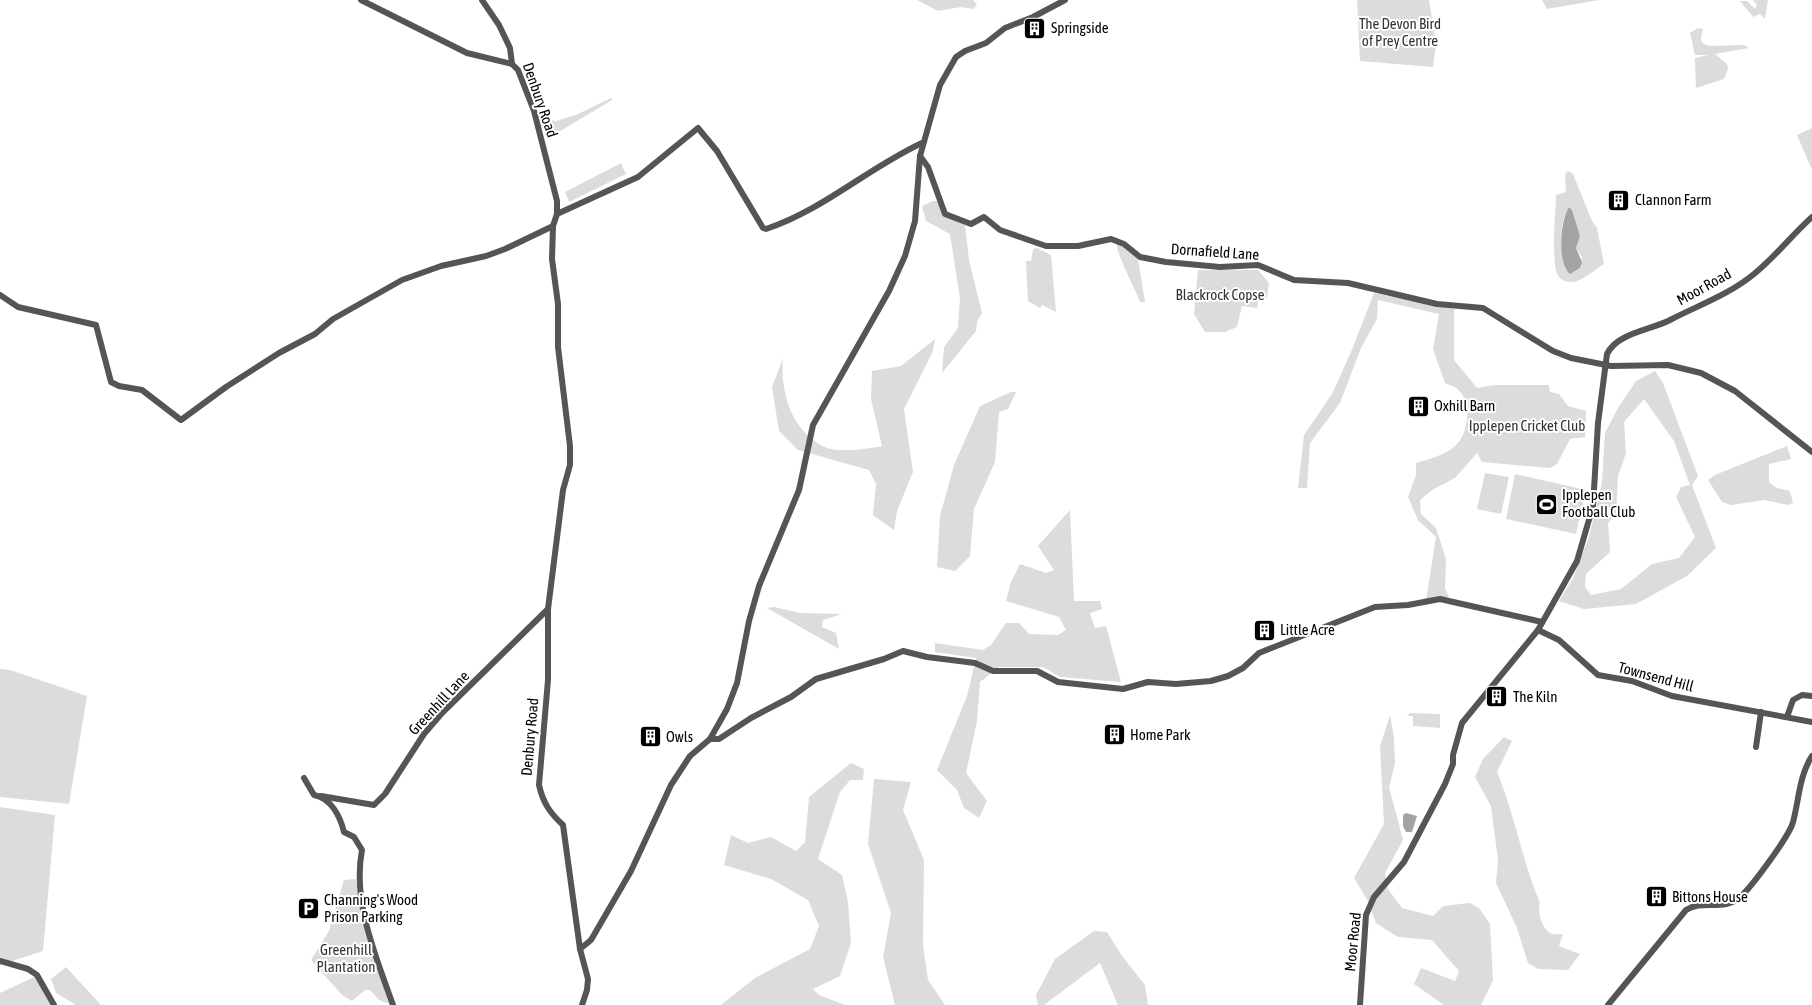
<svg xmlns="http://www.w3.org/2000/svg" width="1812" height="1005" font-family="'Asap Condensed',sans-serif">
	<style>
		.green { fill: #dcdcdc; fill-rule: evenodd }
		.water { fill: #a3a3a3 }
		.lines { fill: none; stroke-linecap: round; stroke-linejoin: round }
		.minor { stroke: #555; stroke-width: 6 }
		.labels { text-anchor: middle; stroke-width: 4; stroke-linejoin: round; paint-order: stroke }
		.park-label { font-size: 15px; fill: #333; stroke: #fff }
		.poi-label { font-size: 15px; fill: #000; stroke: #fff; text-anchor: start }
		.street-label { font-size: 15px; fill: #000; stroke: #fff }
	</style>
	<rect width="100%" height="100%" fill="#fff"/>
	<g class="green">
		<path d="M917,0H973L977,5L973,9L961,7L938,11Z"/>
		<path d="M1357,0H1429L1436,45L1433,67L1360,61Z"/>
		<path d="M1542,0H1599L1547,9Z"/>
		<path d="M1753,0H1768L1765,19L1760,14L1753,17L1740,1H1747L1755,9L1757,5Z"/>
		<path d="M1698,28L1703,29L1701,38L1702,43L1709,46L1744,45L1749,48L1715,54L1727,64L1728,69L1724,79L1696,88L1695,58L1708,55H1695L1690,33Z"/>
		<path d="M611,98L612,100L547,139L538,118L556,121L578,114Z"/>
		<path d="M1812,128V170L1797,135Z"/>
		<path d="M621,163L626,174L569,202L565,192Z"/>
		<path d="M1568,171L1573,174L1592,221L1597,228L1604,264C1596,269 1586,278 1577,281C1571,283 1563,282 1559,277C1550,267 1556,211 1556,195L1566,192L1565,174ZM1569,207L1572,210L1580,236L1576,248L1582,257L1580,268L1570,274C1559,258 1558,224 1569,207Z"/>
		<path d="M933,201H937L946,216L965,225L969,260L982,313L977,322L976,331L942,373L944,347L958,328L960,298L950,234L926,221L922,206Z"/>
		<path d="M1117,242L1138,259L1145,302H1140C1136,290 1114,250 1117,242Z"/>
		<path d="M1037,248L1051,255L1056,312L1042,305L1040,308L1028,301L1026,261H1031L1033,249Z"/>
		<path d="M1198,270H1258L1269,283L1267,298L1259,297L1257,308L1242,306L1237,327L1225,332H1205L1194,314Z"/>
		<path d="M1374,293L1454,309V360L1477,388L1494,385H1549L1550,392L1559,394L1568,406L1586,411L1585,437L1570,439L1557,464L1550,468L1482,462L1477,453L1455,478L1432,490L1420,500L1421,514L1436,528L1446,559L1445,588L1449,597L1426,600L1436,537L1418,520L1408,497L1416,475V463C1429,459 1446,455 1456,445C1469,433 1473,399 1456,388C1453,386 1448,384 1445,383L1433,349L1439,314L1378,300L1377,319L1361,348L1340,403L1310,443L1307,488H1298L1304,435L1332,394L1351,352Z"/>
		<path d="M935,339L933,351L904,409L913,472L897,511L894,530L873,515L876,484L869,470L798,450L779,431L772,387L783,358C780,392 791,431 825,447C836,453 870,449 882,446L871,399L872,371L901,366Z"/>
		<path d="M1655,371L1663,383L1698,476L1692,485L1716,548L1687,576L1636,604L1584,609L1559,601L1573,578L1589,537L1602,482L1605,433L1618,408L1636,381ZM1644,399L1674,441L1690,485L1681,487L1676,497L1695,537L1679,558L1652,564L1621,589L1591,595L1585,587L1586,574L1610,552L1608,523L1616,514L1618,476L1626,453L1624,422Z"/>
		<path d="M1011,392H1016L1008,409L999,412L995,462L974,509L970,556L955,571L937,567L940,516L954,465L980,406Z"/>
		<path d="M1787,446L1791,459L1769,464V482L1777,488L1790,491L1793,503L1788,505L1764,500L1731,505L1722,502L1708,480L1715,475Z"/>
		<path d="M1485,473L1509,477L1501,514L1477,509Z"/>
		<path d="M1515,474L1586,490L1576,534L1506,519Z"/>
		<path d="M1070,510L1074,601H1100L1102,609L1090,613L1095,628L1106,626L1121,682L1060,677L1043,667H999L980,682L977,721L966,773L987,801L979,818L964,808L957,790L937,770L967,696L976,658L935,652V643L983,650L991,645L1006,623H1019L1029,634L1058,635L1066,630L1059,617L1006,601L1011,582L1020,564L1046,573L1054,570L1038,546Z"/>
		<path d="M774,607L800,613L842,614L823,620L822,627L836,633L839,649L767,608Z"/>
		<path d="M0,669L10,670L87,696L69,804L0,797Z"/>
		<path d="M1410,713L1440,714V728L1413,726V716H1407Z"/>
		<path d="M1390,715L1394,738L1395,764L1389,787L1403,840L1385,873L1388,889L1402,908L1433,916L1443,906L1470,903L1479,908L1490,924L1493,980L1481,1005H1444L1414,984L1421,968L1455,981L1459,971L1432,940L1398,937L1376,923L1368,901L1354,878L1384,824L1380,747Z"/>
		<path d="M1504,737L1512,741L1497,772C1515,815 1522,861 1540,903C1537,912 1542,928 1550,933C1554,935 1559,934 1563,934L1559,946L1580,954L1568,970L1538,969L1528,963L1517,928L1496,883L1498,860L1491,806L1475,777L1483,759Z"/>
		<path d="M851,763L864,769L863,780H850L840,792L818,859L842,875L848,902L851,943L840,976L813,989L819,995L845,1005H721L755,978L810,949L819,926L808,900L771,879L724,865L731,835L748,843L771,837L796,851L805,842L809,797Z"/>
		<path d="M874,779L911,782L903,810L924,860L923,945L928,980L945,1005H895L883,957L891,913L868,844Z"/>
		<path d="M0,807L55,815L43,951L0,965Z"/>
		<path d="M356,879L366,932L389,1004L379,1000L370,990H365L352,1001L342,995L311,960L329,931L344,880Z"/>
		<path d="M1094,931L1107,932L1122,956L1145,985L1148,1005H1118L1100,963L1044,1005H1038L1036,995L1055,959Z"/>
		<path d="M66,967L101,1005H76L56,993L51,979Z"/>
		<path d="M36,976L50,1005H0V993Z"/>
	</g>
	<g class="water">
		<path d="M1569,207L1572,210L1580,236L1576,248L1582,262L1580,268L1570,274C1557,263 1560,221 1569,207Z"/>
		<path d="M1406,813L1417,816L1412,832H1406L1403,826V815Z"/>
	</g>
	<g class="lines">
		<g class="minor">
			<path d="M361,0L467,53L512,64"/>
			<path d="M482,0L499,25L510,48L512,64L518,70L534,111L557,201V214L553,226L552,259L558,304V347L570,446V465L563,490L548,609V680L539,785C543,803 550,813 563,825L580,949L588,979L587,990L582,1005"/>
			<path d="M920,156L928,167L945,214L971,224L984,217L1000,230L1046,246H1078L1111,239L1124,244L1140,257L1166,262L1220,267L1258,265L1294,280L1348,283L1437,304L1483,308L1553,351L1571,358L1611,366L1668,365L1701,373L1735,391L1812,452"/>
			<path d="M557,214L638,177L698,128L717,151L763,228L766,229C823,210 868,168 922,143"/>
			<path d="M0,295L18,307L96,325L111,382L119,386L142,390L181,420L226,387L279,353L315,334L333,319L402,280L441,266L486,256L505,249L553,226"/>
			<path d="M1538,630L1559,640L1598,675L1632,681L1672,696L1812,722"/>
			<path d="M1787,717L1793,700L1802,695L1812,696"/>
			<path d="M710,739H719L751,718L791,697L816,679L884,659L903,651L927,657L975,663L993,671H1037L1058,682L1123,689L1148,682L1176,684L1211,681L1228,676L1243,668L1259,653L1375,607L1408,605L1440,599L1542,622"/>
			<path d="M1756,747L1761,712"/>
			<path d="M304,778L314,795C331,798 340,816 344,832L354,837L362,850C352,901 376,957 393,1005"/>
			<path d="M321,796L374,805L385,794L424,734L442,713L548,609"/>
			<path d="M580,949L591,940L631,871L671,785L690,756L710,739L727,709L737,683L749,621L759,586L799,490L813,425L889,291L905,256L915,221L920,156L940,85L956,57L965,51L986,43L1005,28L1033,17L1065,0"/>
			<path d="M0,961L28,969L37,975L54,1005"/>
			<path d="M1360,1005L1366,915L1374,897L1404,862L1445,784L1453,764V755L1462,723L1538,630L1577,561L1593,506L1598,423L1607,354C1617,333 1651,330 1670,320C1697,306 1730,294 1754,274C1775,257 1792,235 1812,217"/>
			<path d="M1608,1005L1686,910C1703,899 1724,912 1740,897C1751,888 1790,835 1793,822C1799,800 1799,776 1812,756"/>
		</g>
	</g>
	<defs>
		<symbol id="building-square" viewBox="-11 -11 22 22"><rect x="-9" y="-9" width="18" height="18" rx="4" fill="#000" stroke="#fff"/><path d="M-4-6H4V6H1V3H-1V6H-4ZM-2.5-4.3h1.7v1.8h-1.7ZM.8-4.3h1.7v1.8H.8ZM-2.5-1h1.7V.8h-1.7ZM.8-1h1.7V.8H.8Z" fill="#fff"/></symbol>
		<symbol id="stadium-square" viewBox="-11 -11 22 22"><rect x="-9" y="-9" width="18" height="18" rx="4" fill="#000" stroke="#fff"/><path d="M0-5a6.5 5 0 1 0 0 10a6.5 5 0 1 0 0-10ZM-3.5-1.8h7v3.6h-7Z" fill="#fff"/></symbol>
		<symbol id="parking-square" viewBox="-11 -11 22 22"><rect x="-9" y="-9" width="18" height="18" rx="4" fill="#000" stroke="#fff"/><path d="M-3.5-5.5H1a3.5 3.5 0 0 1 0 7H-1V5.5H-3.5ZM-1-3.4V-.6H.8a1.4 1.4 0 0 0 0-2.8Z" fill="#fff"/></symbol>
	</defs>
	<g fill-rule="evenodd">
		<use href="#building-square" x="1022" y="16" width="25" height="25"/>
		<use href="#building-square" x="1606" y="188" width="25" height="25"/>
		<use href="#building-square" x="1406" y="394" width="25" height="25"/>
		<use href="#stadium-square" x="1534" y="492" width="25" height="25"/>
		<use href="#building-square" x="1252" y="618" width="25" height="25"/>
		<use href="#building-square" x="1484" y="684" width="25" height="25"/>
		<use href="#building-square" x="1102" y="722" width="25" height="25"/>
		<use href="#building-square" x="638" y="724" width="25" height="25"/>
		<use href="#building-square" x="1644" y="884" width="25" height="25"/>
		<use href="#parking-square" x="296" y="896" width="25" height="25"/>
	</g>
	<g class="labels">
		<g class="park-label">
			<text x="1400" y="29">The Devon Bird<tspan x="1400" dy="17">of Prey Centre</tspan></text>
			<text x="1220" y="300">Blackrock Copse</text>
			<text x="1527" y="431">Ipplepen Cricket Club</text>
			<text x="346" y="955">Greenhill<tspan x="346" dy="17">Plantation</tspan></text>
		</g>
		<g class="poi-label">
			<text x="1051" y="33">Springside</text>
			<text x="1635" y="205">Clannon Farm</text>
			<text x="1434" y="411">Oxhill Barn</text>
			<text x="1562" y="500">Ipplepen<tspan x="1562" dy="17">Football Club</tspan></text>
			<text x="1280" y="635">Little Acre</text>
			<text x="1513" y="702">The Kiln</text>
			<text x="1130" y="740">Home Park</text>
			<text x="666" y="742">Owls</text>
			<text x="1672" y="902">Bittons House</text>
			<text x="324" y="905">Channing's Wood<tspan x="324" dy="17">Prison Parking</tspan></text>
		</g>
		<g class="street-label">
			<text transform="translate(540 100) rotate(71)" y="5">Denbury Road</text>
			<text transform="translate(1215 252) rotate(4)" y="5">Dornafield Lane</text>
			<text transform="translate(1704 287) rotate(-29)" y="5">Moor Road</text>
			<text transform="translate(1656 677) rotate(15)" y="5">Townsend Hill</text>
			<text transform="translate(439 703) rotate(-47)" y="5">Greenhill Lane</text>
			<text transform="translate(530 737) rotate(-85)" y="5">Denbury Road</text>
			<text transform="translate(1353 942) rotate(-84)" y="5">Moor Road</text>
		</g>
	</g>
</svg>
